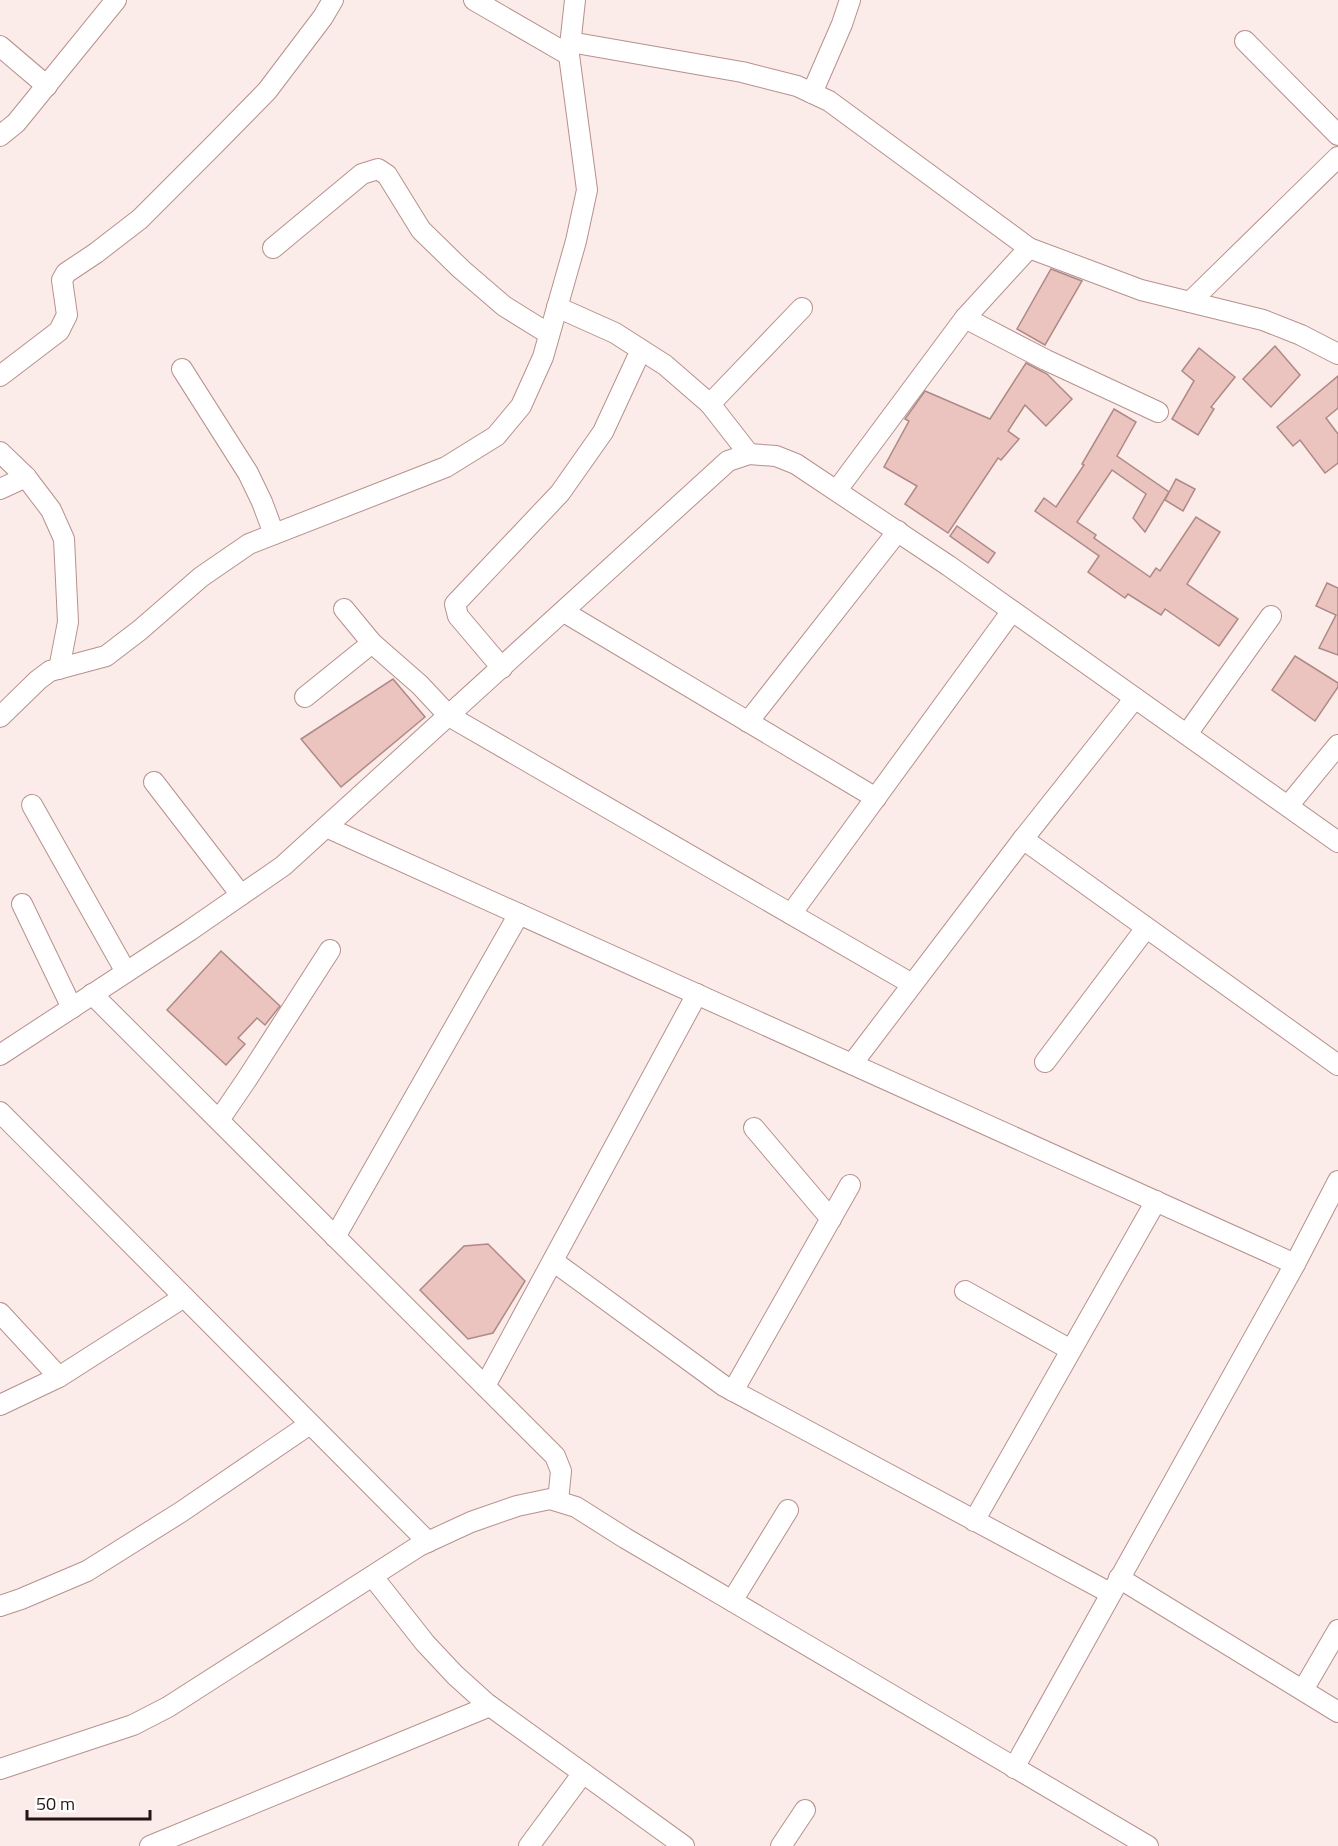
<svg xmlns="http://www.w3.org/2000/svg" width="1338" height="1846" font-family="'Titillium Web',sans-serif">
	<style>
		.building { fill: #ebc4c0; stroke: #ae8985; stroke-width: 1.5 }
		.lines { fill: none; stroke-linecap: round; stroke-linejoin: round }
		.minor-casing { stroke: #b7918d; stroke-width: 22 }
		.minor { stroke: #fff; stroke-width: 20 }
	</style>
	<rect width="100%" height="100%" fill="#fbebe9"/>
	<g class="building">
		<path d="M1051,269L1082,281L1045,345L1017,329Z"/>
		<path d="M1275,346L1300,375L1271,407L1243,379Z"/>
		<path d="M1199,348L1235,377L1211,407L1214,409L1198,435L1172,419L1194,381L1182,371Z"/>
		<path d="M1026,363L1047,374L1072,399L1046,426L1025,405L1008,431L1019,439L1001,460L998,458L948,533L905,504L917,486L884,467L909,421L905,419L925,391L990,419Z"/>
		<path d="M1338,376V408L1326,418L1338,434V463L1325,473L1300,440L1293,446L1277,427Z"/>
		<path d="M1114,409L1136,422L1117,456L1169,492L1145,532L1133,518L1146,494L1112,470L1077,522L1096,535L1094,538L1150,577L1156,568L1160,571L1196,517L1220,532L1187,584L1238,619L1219,646L1165,609L1161,615L1128,594L1125,598L1088,572L1099,556L1035,511L1044,498L1056,507L1084,465L1082,464Z"/>
		<path d="M1176,479L1195,489L1183,511L1165,500Z"/>
		<path d="M957,526L995,553L988,563L950,536Z"/>
		<path d="M1327,583L1338,588V655L1319,648L1336,615L1316,606Z"/>
		<path d="M1295,656L1338,683V687L1315,721L1272,690Z"/>
		<path d="M393,679L425,717L341,787L301,739Z"/>
		<path d="M221,951L280,1006L265,1025L257,1018L238,1038L245,1044L226,1065L167,1010Z"/>
		<path d="M488,1244L525,1281L493,1333L468,1339L420,1290L464,1246Z"/>
	</g>
	<g class="lines">
		<defs>
			<g id="minor">
				<path d="M474,0L569,55"/>
				<path d="M1245,41L1338,135"/>
				<path d="M570,42L742,72L797,86L829,101L1029,248L1141,290L1263,320L1301,335L1338,354"/>
				<path d="M0,46L47,86"/>
				<path d="M812,93L842,24L850,0"/>
				<path d="M0,136L16,123L116,0"/>
				<path d="M273,248L362,174L378,169L387,175L421,230L461,269L504,306L549,334"/>
				<path d="M1190,302L1338,157"/>
				<path d="M557,307L615,333L665,365L710,404L749,454"/>
				<path d="M965,318L1046,360L1158,412"/>
				<path d="M182,369L248,473L262,502L274,534"/>
				<path d="M0,376L59,331L67,315L62,280L66,273L96,253L140,219L211,148L267,91L323,17L333,0"/>
				<path d="M710,404L802,308"/>
				<path d="M0,452L26,477L51,510L64,539L68,622L59,669"/>
				<path d="M0,489L26,477"/>
				<path d="M837,490L965,318L1029,248"/>
				<path d="M344,609L372,643L420,685L449,716L912,984"/>
				<path d="M564,612L876,798"/>
				<path d="M502,668L458,616L455,604L560,493L603,432L641,350"/>
				<path d="M305,697L372,643"/>
				<path d="M0,717L38,680L50,671L106,656L140,630L201,577L249,544L446,467L496,436L521,406L543,357L576,241L587,190L569,55L575,0"/>
				<path d="M748,722L898,531"/>
				<path d="M1187,734L1271,616"/>
				<path d="M154,782L241,895"/>
				<path d="M32,805L126,972"/>
				<path d="M1288,806L1338,745"/>
				<path d="M326,827L1295,1264"/>
				<path d="M1023,839L1338,1065"/>
				<path d="M22,904L72,1008"/>
				<path d="M791,914L1012,611"/>
				<path d="M92,994L555,1456L561,1471L558,1501"/>
				<path d="M0,1055L189,931L283,866L728,461L749,454L776,456L796,464L949,566L1338,842"/>
				<path d="M1045,1062L1146,928"/>
				<path d="M852,1064L1023,839L1135,698"/>
				<path d="M0,1112L428,1542"/>
				<path d="M219,1120L247,1079L330,950"/>
				<path d="M754,1128L831,1219"/>
				<path d="M335,1237L519,914"/>
				<path d="M553,1261L724,1386L1110,1593"/>
				<path d="M965,1291L1071,1350"/>
				<path d="M0,1313L59,1377"/>
				<path d="M485,1386L697,994"/>
				<path d="M733,1391L850,1185"/>
				<path d="M0,1405L59,1377L184,1297"/>
				<path d="M974,1521L1156,1201"/>
				<path d="M373,1577L425,1643L455,1675L486,1703L684,1846"/>
				<path d="M1119,1578L1338,1712"/>
				<path d="M732,1601L788,1510"/>
				<path d="M0,1606L21,1599L87,1571L181,1512L310,1424"/>
				<path d="M1303,1690L1338,1630"/>
				<path d="M1014,1768L1295,1264L1338,1181"/>
				<path d="M0,1769L133,1725L168,1707L419,1546L471,1522L517,1506L550,1499L576,1507L625,1538L1148,1846"/>
				<path d="M150,1846L490,1706"/>
				<path d="M529,1846L583,1773"/>
				<path d="M781,1846L805,1810"/>
			</g>
		</defs>
		<use href="#minor" class="minor-casing"/>
		<use href="#minor" class="minor"/>
	</g>
	<path d="M27 1810v9h123v-9" fill="none" stroke="#231514" stroke-width="3"/>
	<text x="36" y="1810" font-size="18" fill="#231514" stroke="#ffffff" stroke-width="4.5" paint-order="stroke">50 m</text>
</svg>
